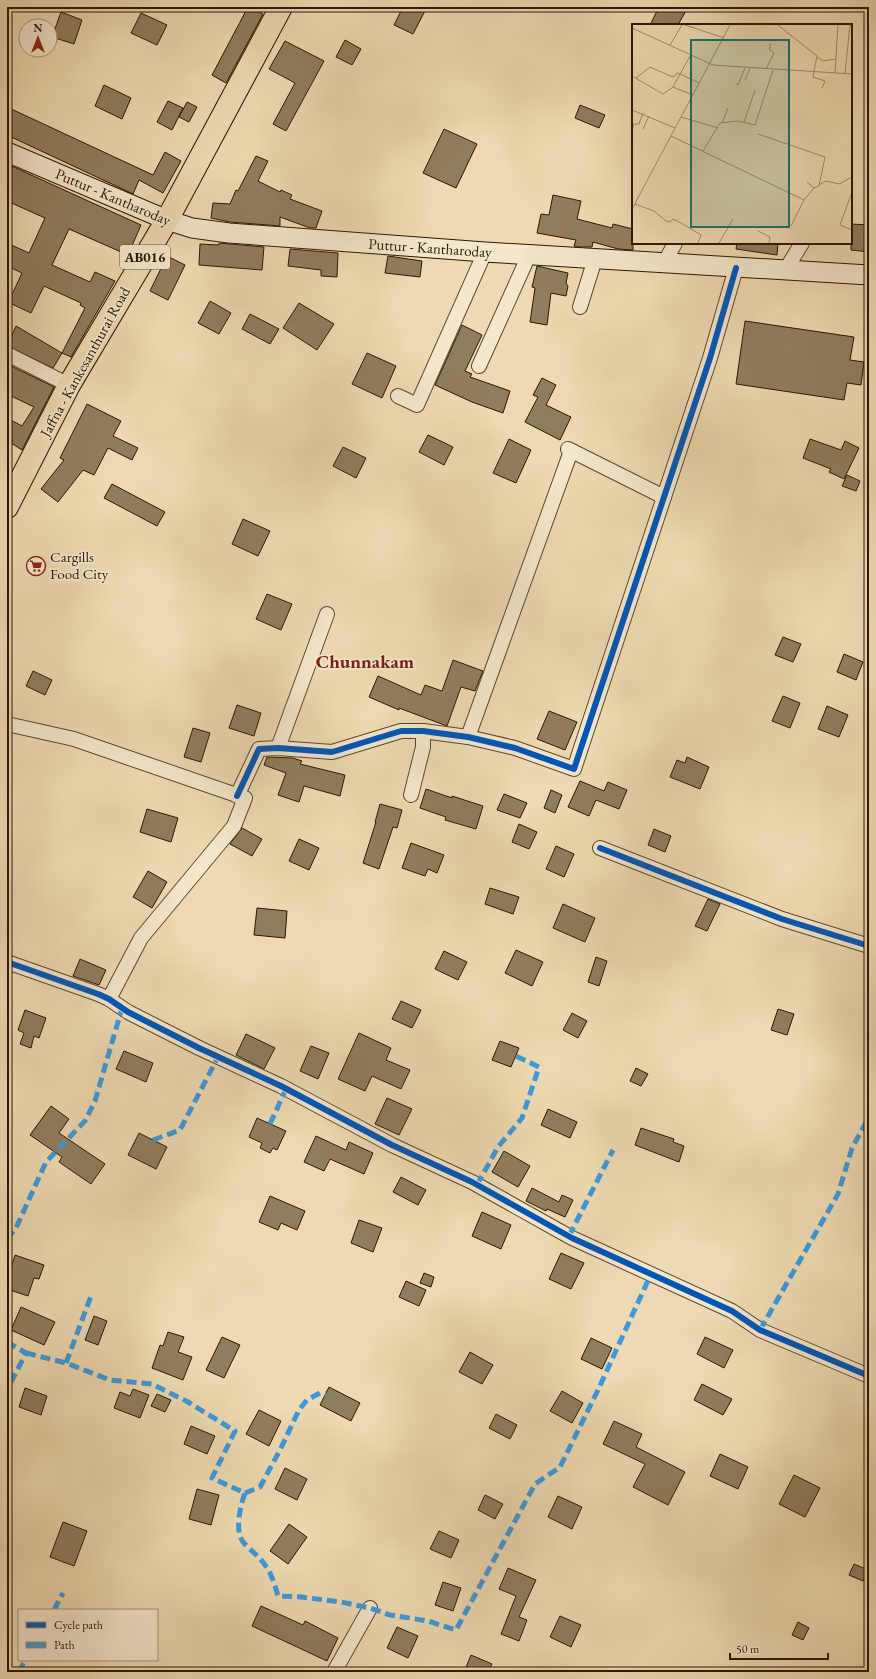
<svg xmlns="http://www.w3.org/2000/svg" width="876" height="1679" font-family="'EB Garamond',serif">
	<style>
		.building { fill: #907d5d; stroke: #2b1800 }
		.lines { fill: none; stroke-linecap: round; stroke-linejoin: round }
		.street-casing { stroke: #5c482c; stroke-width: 16 }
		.secondary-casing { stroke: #2b1800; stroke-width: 21 }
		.primary-casing { stroke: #2b1800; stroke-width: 24 }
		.street { stroke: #f4e7cd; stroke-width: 14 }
		.secondary { stroke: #f4e7cd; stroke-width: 19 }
		.primary { stroke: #eedab2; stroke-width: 22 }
		.quiet { stroke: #3d9adc; stroke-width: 5; stroke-dasharray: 10 5; stroke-linecap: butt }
		.cycleway-casing { stroke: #f4e7cd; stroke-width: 8 }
		.cycleway { stroke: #0057b8; stroke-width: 6 }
		.labels { text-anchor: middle; stroke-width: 3.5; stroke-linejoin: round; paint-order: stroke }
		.shield { fill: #f4e7cd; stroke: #67563e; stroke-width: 1 }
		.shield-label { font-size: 14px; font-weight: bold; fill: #2b1800 }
		.street-label { font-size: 15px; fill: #2b1800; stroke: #f4e7cd }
		.poi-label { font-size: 15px; fill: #2b1800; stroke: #f4e7cd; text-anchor: start }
		.district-label { font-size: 19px; font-weight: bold; fill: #7a1f14; stroke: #f4e7cd }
		.inset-road { fill: none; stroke: #a08c6b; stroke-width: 1 }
		.view { fill: #0f766e; fill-opacity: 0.15; stroke: #0f766e; stroke-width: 2 }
		.inset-edge { fill: none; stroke: #2b1800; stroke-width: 2 }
	</style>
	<rect width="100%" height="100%" fill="#eedab2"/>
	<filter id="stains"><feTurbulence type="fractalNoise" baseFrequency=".005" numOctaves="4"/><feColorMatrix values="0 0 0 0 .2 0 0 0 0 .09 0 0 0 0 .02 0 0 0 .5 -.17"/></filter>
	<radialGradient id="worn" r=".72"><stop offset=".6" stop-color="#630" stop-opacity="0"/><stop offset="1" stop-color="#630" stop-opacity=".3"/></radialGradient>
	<g class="building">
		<path d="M248,7L263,14L226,83L212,75Z"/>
		<path d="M403,7H427L413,34L394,25Z"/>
		<path d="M659,7H688L678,25H650Z"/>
		<path d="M61,12L82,20L74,44L52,37Z"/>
		<path d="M141,13L167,25L157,45L131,33Z"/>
		<path d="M345,40L361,49L352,65L336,57Z"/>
		<path d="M285,41L324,61L286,131L273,124L295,83L269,69Z"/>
		<path d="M104,85L131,98L122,119L95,106Z"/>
		<path d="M168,101L183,108L172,130L157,122Z"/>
		<path d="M187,102L197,107L189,122L179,117Z"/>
		<path d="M580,105L605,115L599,128L575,118Z"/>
		<path d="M7,107L153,175L165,152L181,161L163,193L139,180L133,194L7,135Z"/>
		<path d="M444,129L477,144L456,188L423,173Z"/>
		<path d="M256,156L268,161L258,181L280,192L281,190L292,195L290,199L322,211L316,228H310L280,217V226L230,222L211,218L213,203L230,204L236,190L238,191Z"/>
		<path d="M7,164L141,225L128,255L69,229L52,265L90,282L95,272L115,281L71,357L62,353L85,308L80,305L81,303L44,286L31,313L10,303V299L22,273L7,266V243L29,253L45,218L7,201Z"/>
		<path d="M553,195L581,201L577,219L612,228L613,224L633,229V250L618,249L593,242L592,247H578L574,246L576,240L537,233L541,214L549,215Z"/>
		<path d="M851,224L869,225V252L851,250Z"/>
		<path d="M219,243L264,247L262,270L199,265L200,244L219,245Z"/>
		<path d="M737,243H778L777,255L736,249Z"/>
		<path d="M290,249L338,253L337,277L321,276V270L288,266Z"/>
		<path d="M167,256L185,265L168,300L150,291Z"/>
		<path d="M388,256L422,261L420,277L385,273Z"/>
		<path d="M537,266L568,273L566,283L568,286L566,296L551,293L547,325L530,322L535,288L532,287Z"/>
		<path d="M210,301L231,313L219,334L198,323Z"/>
		<path d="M299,303L334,324L317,350L283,328Z"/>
		<path d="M250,314L279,329L270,344L242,329Z"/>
		<path d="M745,321L854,337L850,360L864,362L861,385L847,383L844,400L736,384Z"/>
		<path d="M462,325L482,335L465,371L472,374L470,377L510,391L503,413L472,402L435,385Z"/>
		<path d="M16,326L62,353L53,368L7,346Z"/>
		<path d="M367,353L396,366L382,398L352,384Z"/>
		<path d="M7,364L54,387L22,450L11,443L13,440L7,437V418L22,426L34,407L7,394Z"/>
		<path d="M542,378L556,385L546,405L571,417L560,440L525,422L538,397L533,395Z"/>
		<path d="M87,404L121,421L113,436L138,448L132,460L108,448L94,475L83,470L58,502L41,489L64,460L60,458Z"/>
		<path d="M428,435L453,447L444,465L419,452Z"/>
		<path d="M509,439L531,450L516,483L493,473Z"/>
		<path d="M810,439L841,450L845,441L859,448L844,479L829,472L831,469L803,458Z"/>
		<path d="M343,447L366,458L356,478L333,466Z"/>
		<path d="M847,475L860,481L856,491L842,486Z"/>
		<path d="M112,484L165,512L157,526L104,498Z"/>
		<path d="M243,519L270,531L258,556L232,544Z"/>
		<path d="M267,594L292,604L281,630L256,619Z"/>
		<path d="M783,637L801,644L793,662L775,655Z"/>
		<path d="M844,654L863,662L856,680L837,672Z"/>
		<path d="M453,660L483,671L475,691L461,687L447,726L399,708V710L369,697L378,676L421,695L425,685L442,691Z"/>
		<path d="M33,671L52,680L45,695L26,686Z"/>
		<path d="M783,696L800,703L790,728L772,721Z"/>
		<path d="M237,705L261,713L254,736L229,728Z"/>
		<path d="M827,706L848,715L839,737L818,729Z"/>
		<path d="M549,711L577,722L565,750L537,739Z"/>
		<path d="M193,728L210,733L201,762L184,757Z"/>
		<path d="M267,757L293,758L302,761L300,764L345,775L340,796L304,786L299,802L278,795L286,773L264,765Z"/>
		<path d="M687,757L709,767L700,789L670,777L677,760L685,763Z"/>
		<path d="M580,781L604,791L608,782L627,790L619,809L596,800L589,816L568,807Z"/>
		<path d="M426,789L452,798V796L483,806L476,829L445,820L446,817L420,808Z"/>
		<path d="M551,790L562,795L555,813L544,808Z"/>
		<path d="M504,794L527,803L520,818L497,810Z"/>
		<path d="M380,804L402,810L397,828L393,827L379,869L363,863L376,822H375Z"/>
		<path d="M147,809L178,818L171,842L140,832Z"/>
		<path d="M519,824L537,832L529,849L512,842Z"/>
		<path d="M242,828L262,839L252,856L230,844Z"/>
		<path d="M654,829L671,836L665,852L648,845Z"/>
		<path d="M299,839L319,848L309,870L289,861Z"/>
		<path d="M411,843L444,855L437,873L428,869L425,876L402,868Z"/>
		<path d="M556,846L574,854L564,877L546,869Z"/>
		<path d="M148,871L167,882L152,908L133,897Z"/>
		<path d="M490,888L519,897L513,914L485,904Z"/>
		<path d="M708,899L720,904L707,931L695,926Z"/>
		<path d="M563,904L595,918L585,942L553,928Z"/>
		<path d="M257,908L287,911L285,938L254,935Z"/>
		<path d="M516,950L543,962L532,986L505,973Z"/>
		<path d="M444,951L467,962L458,980L435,969Z"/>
		<path d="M596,957L607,961L599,986L588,982Z"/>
		<path d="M80,959L106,970L99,985L73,976Z"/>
		<path d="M401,1001L421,1010L412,1028L392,1019Z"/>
		<path d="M778,1009L794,1014L787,1035L771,1030Z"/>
		<path d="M25,1010L46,1018L39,1038L34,1036L31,1048L20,1044L24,1033L18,1030Z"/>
		<path d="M572,1013L587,1021L578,1038L563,1030Z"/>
		<path d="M359,1033L391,1048L386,1060L410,1070L401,1089L372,1076L365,1091L338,1079Z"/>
		<path d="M246,1034L275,1048L264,1069L236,1055Z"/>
		<path d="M500,1041L519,1048L511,1067L492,1060Z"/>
		<path d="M311,1046L329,1053L318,1079L300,1071Z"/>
		<path d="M124,1051L153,1063L146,1082L116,1069Z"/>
		<path d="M636,1068L648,1074L641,1086L630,1081Z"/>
		<path d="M387,1098L412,1109L399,1135L375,1124Z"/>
		<path d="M51,1106L69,1119L59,1133L105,1164L91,1184L59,1162L62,1157L30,1135Z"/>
		<path d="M548,1109L577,1122L570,1138L541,1125Z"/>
		<path d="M257,1118L286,1131L277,1150L273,1148L270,1153L260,1148L262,1143L249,1137Z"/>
		<path d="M641,1128L674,1139L673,1142L684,1146L679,1162L635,1145Z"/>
		<path d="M139,1133L167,1147L156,1169L128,1155Z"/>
		<path d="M316,1136L346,1150L349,1142L373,1153L364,1174L330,1159L324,1171L304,1162Z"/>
		<path d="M504,1151L530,1166L518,1187L492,1172Z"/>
		<path d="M401,1177L426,1190L418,1205L393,1192Z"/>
		<path d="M532,1188L559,1202L562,1195L573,1200L565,1217L547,1209L546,1211L526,1201Z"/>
		<path d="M270,1196L305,1211L297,1230L281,1223L278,1230L259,1222Z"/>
		<path d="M482,1212L511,1225L501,1249L472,1236Z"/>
		<path d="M359,1220L382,1228L373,1252L351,1243Z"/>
		<path d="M561,1253L584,1263L571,1289L549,1279Z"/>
		<path d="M15,1255L44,1265L39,1279L34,1278L28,1296L7,1289V1281Z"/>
		<path d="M424,1273L434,1277L431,1287L420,1283Z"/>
		<path d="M406,1281L426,1290L419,1306L399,1297Z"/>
		<path d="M21,1307L55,1322L44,1345L11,1330Z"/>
		<path d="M94,1316L107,1321L98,1345L85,1340Z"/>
		<path d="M168,1332L184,1337L178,1352L192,1357L183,1380L152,1368L160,1345L163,1346Z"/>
		<path d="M222,1337L240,1345L224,1378L206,1370Z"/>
		<path d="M705,1337L733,1350L724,1368L697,1354Z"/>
		<path d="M591,1338L612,1348L602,1369L581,1359Z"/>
		<path d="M470,1352L493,1365L482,1384L459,1372Z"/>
		<path d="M702,1384L732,1399L723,1415L694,1400Z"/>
		<path d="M329,1387L360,1403L351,1421L320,1405Z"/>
		<path d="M25,1388L47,1396L41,1415L19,1407Z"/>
		<path d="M133,1389L149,1395L140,1418L114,1408L120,1392L130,1396Z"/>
		<path d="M562,1391L583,1403L572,1423L550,1411Z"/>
		<path d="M157,1394L171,1400L165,1412L151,1406Z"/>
		<path d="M259,1410L281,1421L269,1446L246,1434Z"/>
		<path d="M496,1414L517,1425L510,1439L489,1428Z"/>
		<path d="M614,1421L642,1434L636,1447L685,1472L668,1505L633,1487L645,1464L603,1444Z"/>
		<path d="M191,1426L215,1436L207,1454L184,1444Z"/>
		<path d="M720,1454L748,1467L738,1489L710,1476Z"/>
		<path d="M285,1468L307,1479L297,1500L275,1489Z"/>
		<path d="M794,1475L820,1488L805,1517L779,1504Z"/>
		<path d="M197,1489L219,1495L211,1525L189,1519Z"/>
		<path d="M485,1495L503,1504L495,1519L478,1510Z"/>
		<path d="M558,1496L582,1507L572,1529L548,1517Z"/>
		<path d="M63,1522L87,1531L74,1566L50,1557Z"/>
		<path d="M289,1524L307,1537L288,1564L270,1551Z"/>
		<path d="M439,1531L459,1540L451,1558L430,1549Z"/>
		<path d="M854,1564L868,1570L863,1581L849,1575Z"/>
		<path d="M508,1568L536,1580L519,1617L527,1620L519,1641L501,1634L516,1596L499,1589Z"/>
		<path d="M443,1582L461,1588L453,1611L435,1605Z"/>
		<path d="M261,1606L303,1625L305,1621L338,1638L327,1661L252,1626Z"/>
		<path d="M560,1616L581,1625L571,1647L550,1637Z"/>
		<path d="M798,1622L809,1628L803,1640L792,1635Z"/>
		<path d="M397,1627L418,1636L408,1658L387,1648Z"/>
		<path d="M471,1655L492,1664L488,1672H464Z"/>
	</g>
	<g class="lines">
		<defs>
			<g id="street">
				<path d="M664,264L675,243"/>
				<path d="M785,271L802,243"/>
				<path d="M580,307L595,259"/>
				<path d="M7,354L69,385"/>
				<path d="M479,366L529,255"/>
				<path d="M398,396L417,405L485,252"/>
				<path d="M568,449L664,497"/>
				<path d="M7,724L74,739L245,798L234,826L141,938L109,999"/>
				<path d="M468,737L571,451"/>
				<path d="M278,748L327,614"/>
				<path d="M411,795L423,747V731"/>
				<path d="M237,796L259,749L278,748L332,752L401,731H423L468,737L515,748L574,769L710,358L736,268"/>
				<path d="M600,848L782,919L869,946"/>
				<path d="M7,962L98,994L109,999L128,1012L199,1048L281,1086L392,1145L472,1182L572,1238L732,1311L760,1330L869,1376"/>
				<path d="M334,1672L370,1608"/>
			</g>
			<path id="secondary" d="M7,152L167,220L192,228L229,233L485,252L869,275"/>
			<path id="primary" d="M7,507L69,385L167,220L281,7"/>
		</defs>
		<use href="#street" class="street-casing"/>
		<use href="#secondary" class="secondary-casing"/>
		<use href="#primary" class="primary-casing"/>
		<use href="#street" class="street"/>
		<use href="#secondary" class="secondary"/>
		<use href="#primary" class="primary"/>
		<g class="quiet">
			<path d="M270,1124L286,1089"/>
			<path d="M153,1140L180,1130L218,1057"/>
			<path d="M477,1185L498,1147L522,1118L539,1067L516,1056"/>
			<path d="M569,1236L613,1150"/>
			<path d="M7,1239L16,1228L46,1162L85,1121L95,1101L122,1008"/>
			<path d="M760,1330L838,1194L852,1148L869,1117"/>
			<path d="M7,1342L26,1353L7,1390"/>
			<path d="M26,1353L66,1363L110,1380L152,1384L188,1402L235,1431L212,1478L245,1493C240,1506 234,1533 244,1543C251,1551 259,1556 265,1565C272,1574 275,1586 278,1596L301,1597L341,1602L370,1608L390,1615L428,1621L456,1630L535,1484L560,1467L598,1390L651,1274"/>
			<path d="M66,1363L91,1296"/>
			<path d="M245,1493L260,1487L280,1450L299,1410L307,1400L320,1393L326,1394"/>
			<path d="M54,1610L63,1593"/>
			<path d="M19,1672L25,1660"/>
		</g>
		<defs>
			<g id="cycleway">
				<path d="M237,796L259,749L278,748L332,752L401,731H423L468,737L515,748L574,769L710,358L736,268"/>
				<path d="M600,848L782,919L869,946"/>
				<path d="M7,962L98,994L109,999L128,1012L199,1048L281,1086L392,1145L472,1182L572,1238L732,1311L760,1330L869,1376"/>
			</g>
		</defs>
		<use href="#cycleway" class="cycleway-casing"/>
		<use href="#cycleway" class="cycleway"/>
	</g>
	<defs>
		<symbol id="supermarket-ring" viewBox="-11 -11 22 22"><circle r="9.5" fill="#f4e7cd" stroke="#8f2418" stroke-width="1.5"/><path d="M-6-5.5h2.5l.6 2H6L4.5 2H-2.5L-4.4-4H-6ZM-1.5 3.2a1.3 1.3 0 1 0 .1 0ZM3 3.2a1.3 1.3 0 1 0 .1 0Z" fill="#8f2418"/></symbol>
	</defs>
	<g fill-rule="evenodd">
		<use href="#supermarket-ring" x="25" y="555" width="22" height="22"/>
	</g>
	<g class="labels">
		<rect class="shield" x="120" y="245" width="50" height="24" rx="3"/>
		<g class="shield-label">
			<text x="145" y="262">AB016</text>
		</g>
		<g class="street-label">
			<text transform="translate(113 197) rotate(23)" y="5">Puttur - Kantharoday</text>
			<text transform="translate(430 248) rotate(4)" y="5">Puttur - Kantharoday</text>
			<text transform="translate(85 362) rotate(-61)" y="5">Jaffna - Kankesanthurai Road</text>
		</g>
		<g class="poi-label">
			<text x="50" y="562">Cargills<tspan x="50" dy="17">Food City</tspan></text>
		</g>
		<g class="district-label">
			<text x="365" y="668">Chunnakam</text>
		</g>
	</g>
	<g transform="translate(632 24)">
		<rect width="220" height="220" fill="#eedab2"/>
		<path class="inset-road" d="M53,1L92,14M146,1L185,32L181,53L193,57L190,64M0,4L81,41L220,50M38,21L50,1M58,32L41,63L61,71M185,33L191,37L203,35M134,45L142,29L137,25L139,21L137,20M203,49L206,1M213,49L218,1M0,52L31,70L41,63M4,54L18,43L41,53L46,49L67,59M113,56L118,44M104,60L106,61L113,44M0,86L43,104M49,93L86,104M112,98L123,66M90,99L96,84M11,105L17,92M0,107L2,100H7L11,89M126,110L193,133L187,162L182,164M39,112L172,176L182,164L175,158M71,127L88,99L106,97L123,101L141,46M187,161L194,157L207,160L220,153M220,168L208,201L220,206M3,180L22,187L34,197L38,198L41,195L51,200L69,211L66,219M0,185L98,1M159,202L172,176M126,207L138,213L137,219M87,219L101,195"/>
		<path class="view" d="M59,16H157V203H59Z"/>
		<rect width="220" height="220" class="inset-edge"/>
	</g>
	<rect width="876" height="1679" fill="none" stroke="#eedab2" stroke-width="24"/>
	<rect x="8" y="8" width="860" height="1663" fill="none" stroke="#2b1800" stroke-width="2"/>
	<rect x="12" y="12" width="852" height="1655" fill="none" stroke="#2b1800"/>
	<rect x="18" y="1609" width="140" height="52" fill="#f4e7cd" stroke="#a4947b"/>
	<rect x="26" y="1622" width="20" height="6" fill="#0057b8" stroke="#a4947b"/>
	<text x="54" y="1629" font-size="12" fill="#2b1800">Cycle path</text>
	<rect x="26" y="1642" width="20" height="6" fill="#3d9adc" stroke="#a4947b"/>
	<text x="54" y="1649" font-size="12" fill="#2b1800">Path</text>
	<g transform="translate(38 38)"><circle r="19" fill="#f4e7cd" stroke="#a4947b"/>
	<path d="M0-3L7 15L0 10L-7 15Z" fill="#8f2418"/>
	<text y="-6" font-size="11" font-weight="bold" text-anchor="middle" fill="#2b1800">N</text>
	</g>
	<path d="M730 1653v6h98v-6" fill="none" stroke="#2b1800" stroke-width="2"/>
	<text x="736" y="1653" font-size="12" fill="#2b1800" stroke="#f4e7cd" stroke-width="3" paint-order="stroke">50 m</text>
	<rect width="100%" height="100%" filter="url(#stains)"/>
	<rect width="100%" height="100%" fill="url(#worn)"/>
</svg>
